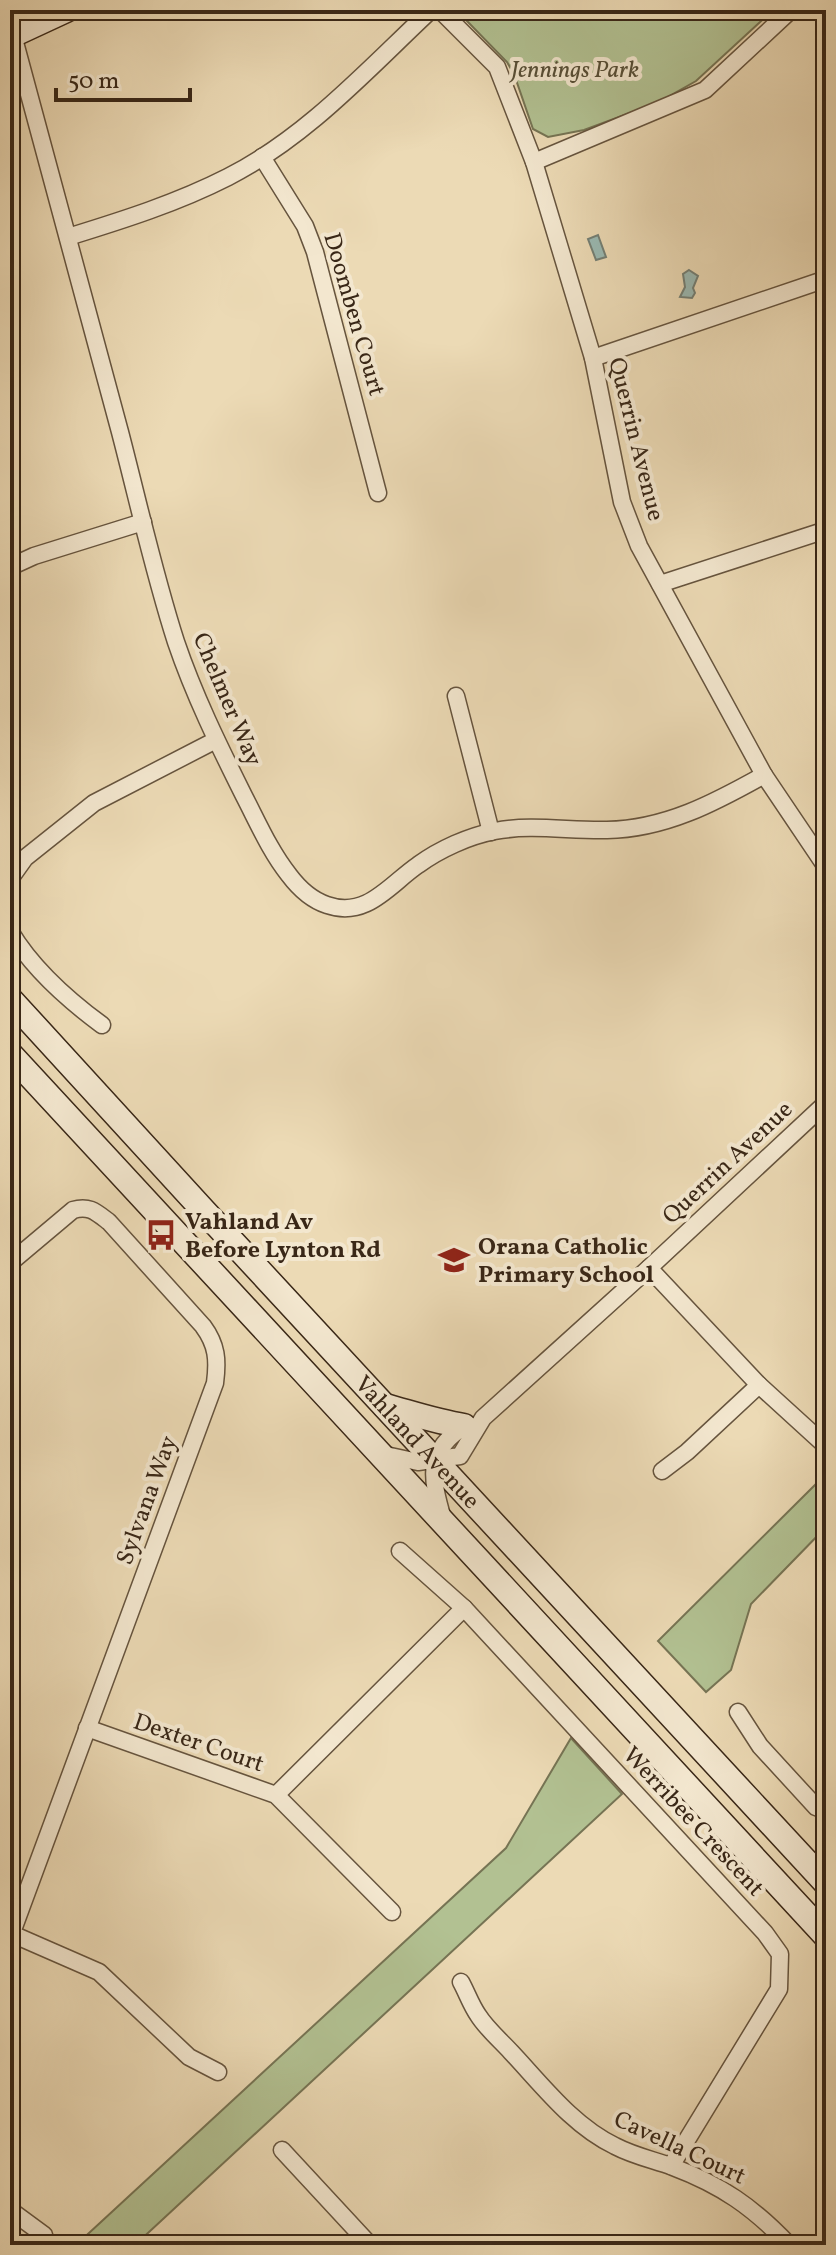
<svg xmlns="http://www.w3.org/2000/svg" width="836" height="2255" font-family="Vollkorn,serif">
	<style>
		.green { fill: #b2c192; stroke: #767454; stroke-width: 2 }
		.water { fill: #9abab4; stroke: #737f75; stroke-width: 2 }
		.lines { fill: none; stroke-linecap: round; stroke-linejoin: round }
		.minor-casing { stroke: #66543e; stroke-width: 19 }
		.secondary-casing { stroke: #392717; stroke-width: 27 }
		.minor { stroke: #f3e7cf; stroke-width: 16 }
		.secondary { stroke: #f3e7cf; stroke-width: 24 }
		.labels { text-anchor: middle; stroke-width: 8; stroke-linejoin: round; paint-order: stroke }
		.park-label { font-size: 24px; font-style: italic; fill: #574e36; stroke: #f3e7cf }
		.street-label { font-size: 24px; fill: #392717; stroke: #f3e7cf }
		.poi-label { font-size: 24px; font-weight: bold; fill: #392717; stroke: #f3e7cf; text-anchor: start }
	</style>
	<rect width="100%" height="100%" fill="#ecdab5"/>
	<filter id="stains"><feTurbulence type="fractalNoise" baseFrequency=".0025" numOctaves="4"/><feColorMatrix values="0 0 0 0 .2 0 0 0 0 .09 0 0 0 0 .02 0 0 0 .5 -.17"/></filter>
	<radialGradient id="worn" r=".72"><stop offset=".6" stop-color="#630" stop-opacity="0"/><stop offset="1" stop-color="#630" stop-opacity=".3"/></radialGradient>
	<g class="green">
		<path d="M464,10H773L696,81L657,103L584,130L548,137L533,129L514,74L507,62L466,20Z"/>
		<path d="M826,1474V1527L751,1604L731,1670L706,1692L658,1641Z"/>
		<path d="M571,1738L622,1794L135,2245H76L506,1848Z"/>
	</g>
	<g class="water">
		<path d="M598,235L606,257L596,260L588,239Z"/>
		<path d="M689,270L698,276L693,288L695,293L692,298L680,297L685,287L683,274Z"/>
	</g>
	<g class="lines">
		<defs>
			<g id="minor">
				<path d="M440,10L497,67L534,162L593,358L622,502L639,546L764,775L826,867"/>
				<path d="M10,32L16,46C51,174 85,303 120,432C138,501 154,574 176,642C194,695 219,746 244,796C258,823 270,851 289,875C298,887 312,900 327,905C367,919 390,884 418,865C440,849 469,836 495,831C531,824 570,831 607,830C665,829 714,803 764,775"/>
				<path d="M262,157L305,226L315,252L378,493"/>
				<path d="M534,162L705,90L791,10"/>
				<path d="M68,237C123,220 177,203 228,177C307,137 368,69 431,10"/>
				<path d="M593,358L826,279"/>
				<path d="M10,567L34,556L143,522"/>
				<path d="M660,584L826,530"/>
				<path d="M456,696L491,832"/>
				<path d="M10,879L25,858L94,803L216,740"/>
				<path d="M10,931C32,968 68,1000 102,1025"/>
				<path d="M10,1263L73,1210C89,1205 96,1212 109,1222L203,1326C217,1345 218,1360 215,1383L10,1938"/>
				<path d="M649,1268L759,1385L826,1446"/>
				<path d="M381,1454L418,1462L460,1456L483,1418L649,1268L826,1103"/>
				<path d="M662,1471L687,1452L759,1385"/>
				<path d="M443,1519C431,1478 425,1449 467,1425"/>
				<path d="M400,1551L464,1608L765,1933L780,1954L779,1989L671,2166"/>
				<path d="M738,1712L760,1746L816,1807L826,1811"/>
				<path d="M87,1728L276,1795L392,1912"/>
				<path d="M276,1795L464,1608"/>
				<path d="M12,1934L99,1972L189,2057L218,2072"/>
				<path d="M461,1982C467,1993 471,2005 478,2015C486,2028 500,2040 511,2052C542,2085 573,2126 615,2146C634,2156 654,2160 673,2167C721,2185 753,2207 789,2245"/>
				<path d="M282,2150L370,2245"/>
				<path d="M10,2210L44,2235"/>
			</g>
			<g id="secondary">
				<path d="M10,36L66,10"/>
				<path id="s1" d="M10,999L204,1211L826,1883"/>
				<path d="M10,1054L826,1936"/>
				<path d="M385,1406C411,1413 437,1422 464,1426"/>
			</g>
		</defs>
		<use href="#minor" class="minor-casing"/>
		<use href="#secondary" class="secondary-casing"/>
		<use href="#minor" class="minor"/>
		<use href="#secondary" class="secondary"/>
	</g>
	<defs>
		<symbol id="bus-bare" viewBox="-9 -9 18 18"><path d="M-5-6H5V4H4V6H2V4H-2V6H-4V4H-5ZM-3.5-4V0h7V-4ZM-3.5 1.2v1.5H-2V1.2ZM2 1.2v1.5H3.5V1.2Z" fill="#8f2418" stroke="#f3e7cf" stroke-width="2.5" paint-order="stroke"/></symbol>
		<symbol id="school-bare" viewBox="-9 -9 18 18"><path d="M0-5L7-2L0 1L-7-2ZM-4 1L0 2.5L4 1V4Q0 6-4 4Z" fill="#8f2418" stroke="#f3e7cf" stroke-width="2.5" paint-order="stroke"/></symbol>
	</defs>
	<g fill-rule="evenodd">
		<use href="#bus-bare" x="139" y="1213" width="44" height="44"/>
		<use href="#school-bare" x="432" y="1238" width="44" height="44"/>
	</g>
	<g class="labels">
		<g class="park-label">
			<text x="575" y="77">Jennings Park</text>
		</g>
		<g class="street-label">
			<text transform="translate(355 314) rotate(74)" y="8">Doomben Court</text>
			<text transform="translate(637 439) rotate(76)" y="8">Querrin Avenue</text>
			<text transform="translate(228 699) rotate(67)" y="8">Chelmer Way</text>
			<text transform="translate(727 1162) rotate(-43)" y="8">Querrin Avenue</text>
			<text dy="8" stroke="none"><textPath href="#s1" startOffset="602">Vahland Avenue</textPath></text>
			<text transform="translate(146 1500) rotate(-70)" y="8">Sylvana Way</text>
			<text transform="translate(199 1742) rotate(19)" y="8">Dexter Court</text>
			<text transform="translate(694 1821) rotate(47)" y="8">Werribee Crescent</text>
			<text transform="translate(680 2147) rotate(25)" y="8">Cavella Court</text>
		</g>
		<g class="poi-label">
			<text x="185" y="1229">Vahland Av<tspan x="185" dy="28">Before Lynton Rd</tspan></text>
			<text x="478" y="1254">Orana Catholic<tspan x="478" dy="28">Primary School</tspan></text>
		</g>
	</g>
	<rect width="836" height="2255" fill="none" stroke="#ecdab5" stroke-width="40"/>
	<rect x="12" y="12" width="812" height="2231" fill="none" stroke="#392717" stroke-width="4"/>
	<rect x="20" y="20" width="796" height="2215" fill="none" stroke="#392717" stroke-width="2"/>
	<path d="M56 88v12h134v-12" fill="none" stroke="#392717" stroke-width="4"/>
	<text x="68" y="88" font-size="24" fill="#392717" stroke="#f3e7cf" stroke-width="6" paint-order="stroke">50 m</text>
	<rect width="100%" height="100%" filter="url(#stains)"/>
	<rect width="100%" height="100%" fill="url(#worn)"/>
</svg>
